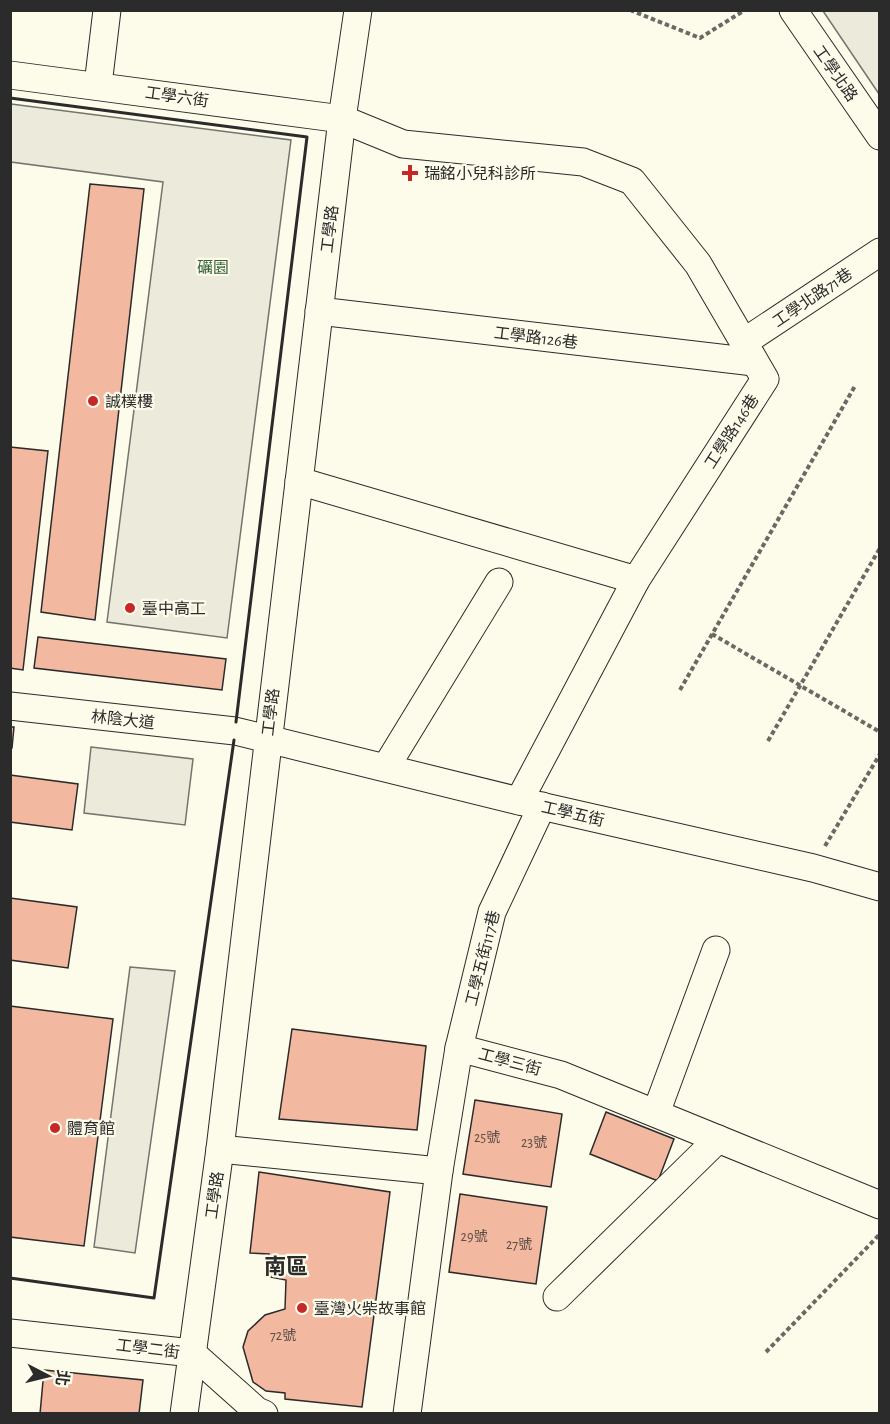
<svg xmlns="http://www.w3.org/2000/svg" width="890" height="1424" font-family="'Alegreya Sans','Noto Sans TC',sans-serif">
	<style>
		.green { fill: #ecebdb; stroke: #74746e; stroke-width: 1.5 }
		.parking { fill: #eceadb; stroke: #74746e; stroke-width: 1.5 }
		.building { fill: #f2b8a0; stroke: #2b2b2b; stroke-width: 1.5 }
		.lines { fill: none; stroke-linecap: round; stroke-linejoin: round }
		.minor-casing { stroke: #2b2b2b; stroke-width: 29 }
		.path { stroke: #6a6964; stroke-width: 4; stroke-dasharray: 4.5 3; stroke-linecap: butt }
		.minor { stroke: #fdfbea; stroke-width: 27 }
		.wall { stroke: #2b2b2b; stroke-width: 3 }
		.poi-dot { fill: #c62828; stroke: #fdfbea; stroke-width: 2 }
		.labels { text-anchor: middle; stroke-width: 4.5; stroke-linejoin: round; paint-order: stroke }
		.number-label { font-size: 14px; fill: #5d4e48 }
		.street-label { font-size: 16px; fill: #2b2b2b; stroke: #fdfbea }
		.poi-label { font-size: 16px; fill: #2b2b2b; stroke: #fdfbea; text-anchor: start }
		.park-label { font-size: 16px; fill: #34623c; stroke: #fdfbea }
		.district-label { font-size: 22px; font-weight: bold; fill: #2b2b2b; stroke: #fdfbea }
	</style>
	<rect width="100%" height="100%" fill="#fdfbea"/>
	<g class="green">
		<path d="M823,11H879V94Z"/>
		<path d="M11,104L291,140L227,638L107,622L163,182L11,162Z"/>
	</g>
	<g class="parking">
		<path d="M91,747L193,759L185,825L84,813Z"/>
		<path d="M130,967L175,971L135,1253L94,1247Z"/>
	</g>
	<g class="building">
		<path d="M90,184L144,189L95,620L41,612Z"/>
		<path d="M10,447L48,451L23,670L10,668Z"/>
		<path d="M38,637L226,659L222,690L34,668Z"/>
		<path d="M10,727H14L12,748H10Z"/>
		<path d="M10,775L78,784L72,830L10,822Z"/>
		<path d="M10,898L77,907L68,968L10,960Z"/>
		<path d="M10,1006L113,1019L84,1246L10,1237Z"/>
		<path d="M292,1029L426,1046L417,1130L279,1119Z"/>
		<path d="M475,1100L562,1114L551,1187L463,1174Z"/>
		<path d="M606,1112L674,1139L658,1181L590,1154Z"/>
		<path d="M259,1172L390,1192L362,1407L285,1399V1393L266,1391L253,1382L243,1347L248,1331L265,1315L285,1309L286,1280L265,1276L269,1254L250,1253Z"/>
		<path d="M460,1194L547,1207L536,1284L449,1272Z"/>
		<path d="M44,1370L143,1380L139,1414H40Z"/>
	</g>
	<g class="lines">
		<defs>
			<g id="minor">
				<path d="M793,10L880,136"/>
				<path d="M10,75L342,119L403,144L583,162L632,181L698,264L765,379L636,580L519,801"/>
				<path d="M98,85L107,10"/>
				<path d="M319,311L754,362"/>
				<path d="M744,342L880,252"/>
				<path d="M299,481L636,580"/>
				<path d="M10,706L235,731L519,801L813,868L880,887"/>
				<path d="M386,767L499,582"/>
				<path d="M459,1048L492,912L542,806"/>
				<path d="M656,1113L716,950"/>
				<path d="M220,1149L439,1171"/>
				<path d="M557,1297L718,1139"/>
				<path d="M10,1333L192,1353L257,1411L264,1414"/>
				<path d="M184,1414L220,1149L342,119L358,10"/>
				<path d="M407,1414L439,1171L459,1048L561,1075L880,1205"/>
			</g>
		</defs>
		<use href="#minor" class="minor-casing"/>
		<g class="path">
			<path d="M630,10L700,38L745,10"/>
			<path d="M712,634L880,732"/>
			<path d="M680,690L855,386"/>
			<path d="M768,741L880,548"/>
			<path d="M825,846L880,754"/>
			<path d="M766,1352L880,1234"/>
		</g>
		<use href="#minor" class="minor"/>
		<g class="wall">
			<path d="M10,98L307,137L236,722"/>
			<path d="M10,1278L154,1298L234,740"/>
		</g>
	</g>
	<g class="poi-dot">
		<path d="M407 164h6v6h6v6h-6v6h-6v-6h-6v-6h6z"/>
		<circle cx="93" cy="401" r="6"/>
		<circle cx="130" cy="608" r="6"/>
		<circle cx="55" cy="1128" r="6"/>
		<circle cx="302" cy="1308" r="6"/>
	</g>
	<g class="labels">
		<g class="number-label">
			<text x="487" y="1142">25號</text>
			<text x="534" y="1147">23號</text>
			<text x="474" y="1241">29號</text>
			<text x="519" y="1249">27號</text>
			<text x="283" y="1340">72號</text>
		</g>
		<g class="street-label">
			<text transform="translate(836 73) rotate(55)" y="6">工學北路</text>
			<text transform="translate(177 96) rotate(8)" y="6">工學六街</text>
			<text transform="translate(329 229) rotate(-83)" y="6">工學路</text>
			<text transform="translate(812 297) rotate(-34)" y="6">工學北路71巷</text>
			<text transform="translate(536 337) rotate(7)" y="6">工學路126巷</text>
			<text transform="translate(731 431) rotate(-57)" y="6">工學路146巷</text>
			<text transform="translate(270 712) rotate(-83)" y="6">工學路</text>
			<text transform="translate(123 719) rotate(6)" y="6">林陰大道</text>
			<text transform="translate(573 813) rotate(13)" y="6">工學五街</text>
			<text transform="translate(482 958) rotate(-76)" y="6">工學五街117巷</text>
			<text transform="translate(510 1061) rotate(15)" y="6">工學三街</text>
			<text transform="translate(214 1195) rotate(-82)" y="6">工學路</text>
			<text transform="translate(148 1348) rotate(7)" y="6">工學二街</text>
		</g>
		<g class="poi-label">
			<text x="424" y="179">瑞銘小兒科診所</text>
			<text x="105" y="407">誠樸樓</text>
			<text x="142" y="614">臺中高工</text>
			<text x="67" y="1134">體育館</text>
			<text x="314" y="1314">臺灣火柴故事館</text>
		</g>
		<g class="park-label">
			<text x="213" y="273">礪園</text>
		</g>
		<g class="district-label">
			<text x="286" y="1274">南區</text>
		</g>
	</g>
	<rect width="890" height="1424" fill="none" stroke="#2b2b2b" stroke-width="24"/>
	<g transform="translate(48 1376) rotate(97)" stroke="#fdfbea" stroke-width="4.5" paint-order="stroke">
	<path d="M0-4.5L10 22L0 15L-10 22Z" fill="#2b2b2b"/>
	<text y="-9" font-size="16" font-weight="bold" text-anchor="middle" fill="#2b2b2b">北</text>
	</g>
</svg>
